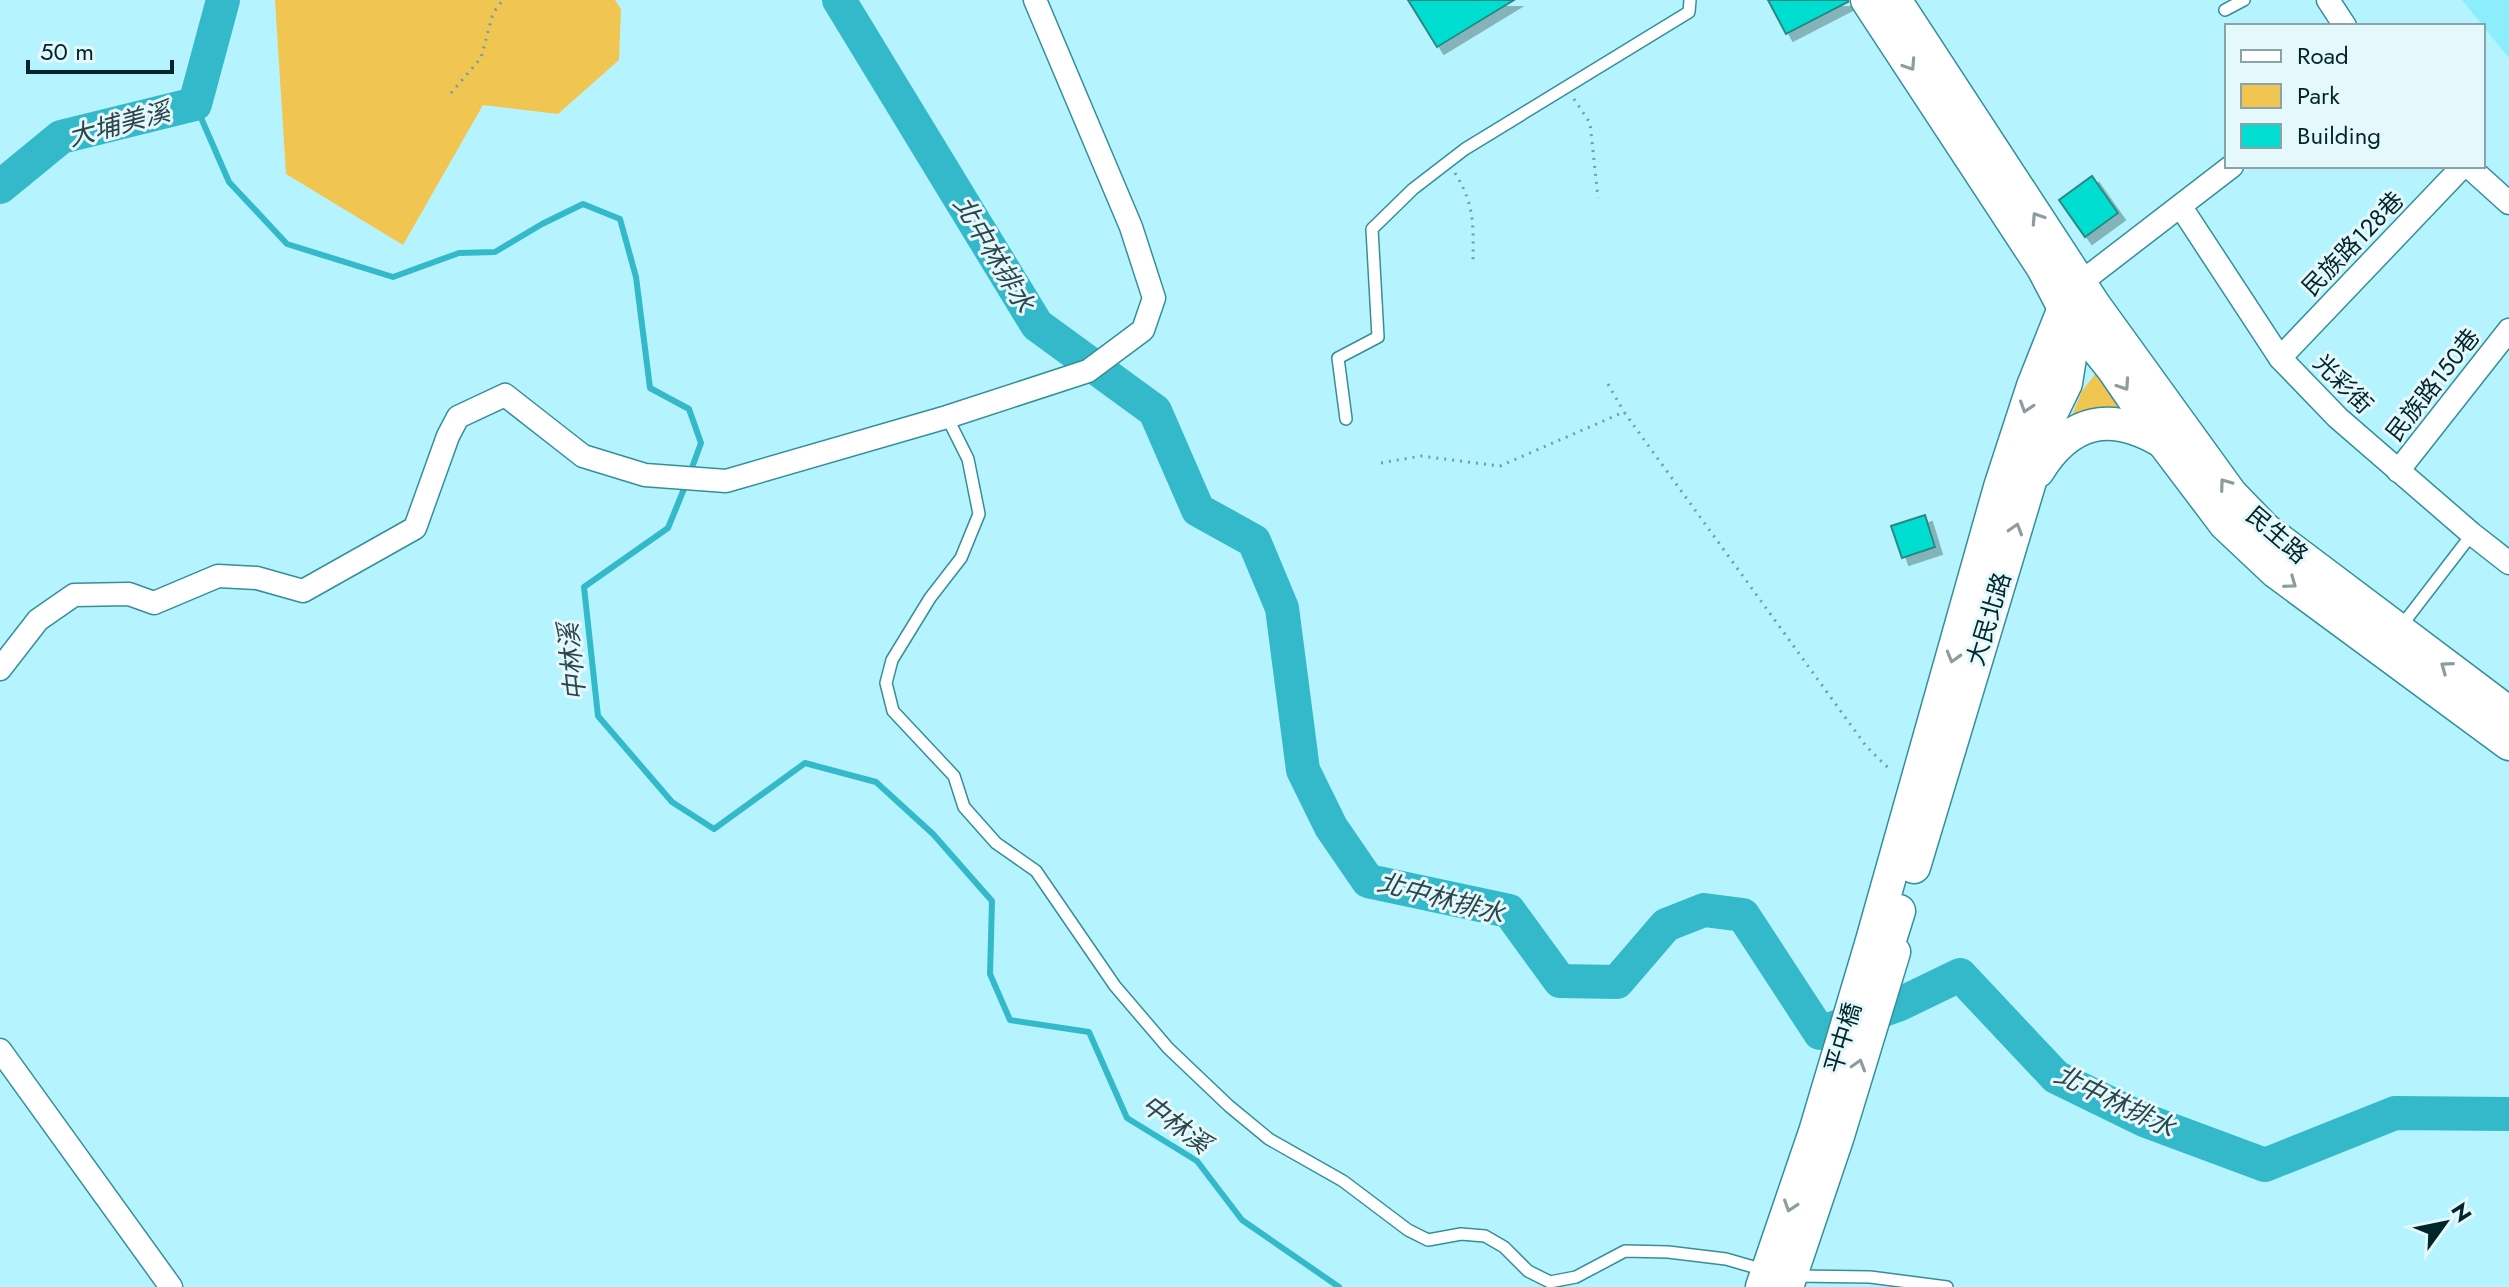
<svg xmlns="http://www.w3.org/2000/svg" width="2509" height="1287" font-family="Jost,'Noto Sans TC',sans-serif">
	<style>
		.built { fill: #8cedfc }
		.green { fill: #f1c552 }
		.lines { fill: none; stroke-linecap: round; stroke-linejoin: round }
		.stream { stroke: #33b9ca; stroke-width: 6 }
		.river { stroke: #33b9ca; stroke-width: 34 }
		.building { fill: #03ded2; stroke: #2a8781; stroke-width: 2; filter: url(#shadow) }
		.lane-casing { stroke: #348f9b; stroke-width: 14 }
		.street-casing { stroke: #348f9b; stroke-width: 25 }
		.secondary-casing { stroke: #348f9b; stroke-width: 35 }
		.path { stroke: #6ca0a8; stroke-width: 3; stroke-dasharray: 2 6; stroke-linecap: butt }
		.lane { stroke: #fff; stroke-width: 11 }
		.street { stroke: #fff; stroke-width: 22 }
		.secondary { stroke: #fff; stroke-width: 32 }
		.oneway { stroke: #8c9d9f }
		.labels { text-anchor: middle; stroke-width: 6; stroke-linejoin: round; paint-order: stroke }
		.street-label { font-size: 24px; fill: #00252a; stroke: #e5f9fc }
		.water-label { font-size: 26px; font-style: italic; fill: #2b474b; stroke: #e5f9fc }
	</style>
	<defs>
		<filter id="shadow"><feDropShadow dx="7" dy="7" stdDeviation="0" flood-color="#0004"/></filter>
	</defs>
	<rect width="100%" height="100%" fill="#b5f4fe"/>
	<path class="built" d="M2462,0H2509V58L2483,26Z"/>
	<g class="green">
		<path d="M275,0H615L621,9L619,60L558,114L483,105L403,245L286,174Z"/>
		<path d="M2096,373L2122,413L2067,427L2082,391Z"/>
	</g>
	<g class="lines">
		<g class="stream">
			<path d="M195,104L229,182L287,244L393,277L459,253L495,252L542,224L583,204L620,219L636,277L650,388L689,409L701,443L690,473"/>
			<path d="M686,484L668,528L584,587L598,716L672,802L714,829L805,763L876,782L933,834L992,901L990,974L1010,1020L1089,1032L1127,1118L1197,1161L1242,1220L1339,1287"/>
		</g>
		<g class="river">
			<path d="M839,0L1037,325L1155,411L1198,510L1254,541L1282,608L1303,770L1331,827L1368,881L1509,911L1560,981L1617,982L1666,925L1704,910L1743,915L1820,1033L1900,1004L1960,975L2056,1077L2144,1120L2265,1165L2395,1113L2509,1114"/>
			<path d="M0,187L61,137L195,104L223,0"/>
		</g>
	</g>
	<g class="building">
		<path d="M1408,0H1514L1437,47Z"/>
		<path d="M1768,0H1848V2L1786,34Z"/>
		<path d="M2092,176L2118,213L2085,237L2059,200Z"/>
		<path d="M1925,515L1935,547L1902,558L1891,526Z"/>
	</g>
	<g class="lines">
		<defs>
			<g id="lane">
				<path d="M2225,10L2244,0"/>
				<path d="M947,417L968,459L979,514L961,558L930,598L892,660L886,683L893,711L954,776L964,807L996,843L1036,871L1115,986L1168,1048L1229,1106L1269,1139L1343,1181L1408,1230L1428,1240L1461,1234L1485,1236L1504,1247L1528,1271L1550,1282L1576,1277L1625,1251L1668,1252L1726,1259L1764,1270"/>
				<path d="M1346,419L1338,358L1378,337L1372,229L1413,189L1465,149L1689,12L1690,0"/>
				<path d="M2399,629L2472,534"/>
				<path d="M1796,1276L1870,1277L1947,1287"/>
			</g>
			<g id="street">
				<path d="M2328,0L2345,26"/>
				<path d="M2468,166L2509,203"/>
				<path d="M2181,207L2280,358L2338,418L2472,534L2509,563"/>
				<path d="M2080,283L2232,166"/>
				<path d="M2280,358L2463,166"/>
				<path d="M2398,471L2509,330"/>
				<path d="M0,669L38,620L74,595L129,594L154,603L218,576L257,578L303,591L415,528L448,436L458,417L505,395L583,456L645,475L726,481L947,417L1088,371L1143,330L1154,298L1131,227L1035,0"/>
				<path d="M0,1050L171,1287"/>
			</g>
			<g id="secondary">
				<path d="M1867,0L2043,268L2064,308L2113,369L2163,442L2225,524L2276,572L2509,744"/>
				<path d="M1895,0L2095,306L2231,494L2266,530L2509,713"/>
				<path d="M2038,471C2070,419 2111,411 2163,442"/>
				<path d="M1914,867L2049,418L2066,383L2078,306"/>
				<path d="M1762,1287L1815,1132L1871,944L2000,487L2033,386L2064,308L2080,283"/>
				<path d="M1787,1287L1837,1139L1894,952L1888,946L1899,911"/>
			</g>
		</defs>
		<use href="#lane" class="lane-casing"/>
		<use href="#street" class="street-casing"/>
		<use href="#secondary" class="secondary-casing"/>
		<g class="path">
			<path d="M451,93L481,58L493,13L503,0"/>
			<path d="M1574,99L1590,123L1598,198"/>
			<path d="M1455,173C1476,207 1473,227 1473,265"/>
			<path d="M1608,384L1624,412"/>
			<path d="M1381,463L1421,456L1500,466L1624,412L1866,746L1886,766L1893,769"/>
		</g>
		<use href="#lane" class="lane"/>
		<use href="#street" class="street"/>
		<use href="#secondary" class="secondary"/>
	</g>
	<defs><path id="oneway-chevron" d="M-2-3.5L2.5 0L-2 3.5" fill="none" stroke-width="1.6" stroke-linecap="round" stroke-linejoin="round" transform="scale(2)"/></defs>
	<g class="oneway">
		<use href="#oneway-chevron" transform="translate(1910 65) rotate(57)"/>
		<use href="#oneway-chevron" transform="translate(2037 218) rotate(-123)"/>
		<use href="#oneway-chevron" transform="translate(2124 385) rotate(56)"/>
		<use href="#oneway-chevron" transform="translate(2026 407) rotate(108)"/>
		<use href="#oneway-chevron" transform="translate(2225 484) rotate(-126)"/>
		<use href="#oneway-chevron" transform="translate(2016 529) rotate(-73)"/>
		<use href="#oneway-chevron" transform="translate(2291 583) rotate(36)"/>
		<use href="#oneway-chevron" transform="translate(1953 657) rotate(106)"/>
		<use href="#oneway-chevron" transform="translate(2446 667) rotate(-144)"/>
		<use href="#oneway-chevron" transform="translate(1859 1065) rotate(-73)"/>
		<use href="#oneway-chevron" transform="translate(1790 1206) rotate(108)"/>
	</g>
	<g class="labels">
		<g class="street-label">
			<text transform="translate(2353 244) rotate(-46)" y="8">民族路128巷</text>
			<text transform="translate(2343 384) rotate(45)" y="8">光彩街</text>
			<text transform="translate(2433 385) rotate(-52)" y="8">民族路150巷</text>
			<text transform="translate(2277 535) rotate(41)" y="8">民生路</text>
			<text transform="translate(1989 619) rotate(-73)" y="8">大民北路</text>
			<text transform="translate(1843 1038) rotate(-73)" y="8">平中橋</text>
		</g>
		<g class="water-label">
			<text transform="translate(119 124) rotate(-15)" y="9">大埔美溪</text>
			<text transform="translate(994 254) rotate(59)" y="9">北中林排水</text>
			<text transform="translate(572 662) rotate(-96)" y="9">中林溪</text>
			<text transform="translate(1441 898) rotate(15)" y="9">北中林排水</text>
			<text transform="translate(2115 1101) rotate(26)" y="9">北中林排水</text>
			<text transform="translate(1176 1124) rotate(37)" y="9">中林溪</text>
		</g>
	</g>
	<rect x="2225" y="24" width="260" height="144" fill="#e5f9fc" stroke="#89a4a8" stroke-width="2"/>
	<rect x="2241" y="50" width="40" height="12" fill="#ffffff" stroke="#89a4a8" stroke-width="2"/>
	<text x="2297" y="64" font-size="24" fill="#00252a">Road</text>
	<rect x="2241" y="84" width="40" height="24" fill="#f1c552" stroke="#89a4a8" stroke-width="2"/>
	<text x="2297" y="104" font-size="24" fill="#00252a">Park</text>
	<rect x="2241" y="124" width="40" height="24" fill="#03ded2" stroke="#89a4a8" stroke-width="2"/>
	<text x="2297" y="144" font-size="24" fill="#00252a">Building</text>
	<g transform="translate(2445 1223) rotate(57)" stroke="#e5f9fc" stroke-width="6" paint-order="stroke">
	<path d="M0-6L14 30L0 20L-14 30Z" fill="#00252a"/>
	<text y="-12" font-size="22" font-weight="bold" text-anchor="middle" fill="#00252a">N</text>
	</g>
	<path d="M28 60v12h144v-12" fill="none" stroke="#00252a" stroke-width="4"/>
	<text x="40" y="60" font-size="24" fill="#00252a" stroke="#e5f9fc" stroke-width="6" paint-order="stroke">50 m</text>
</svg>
